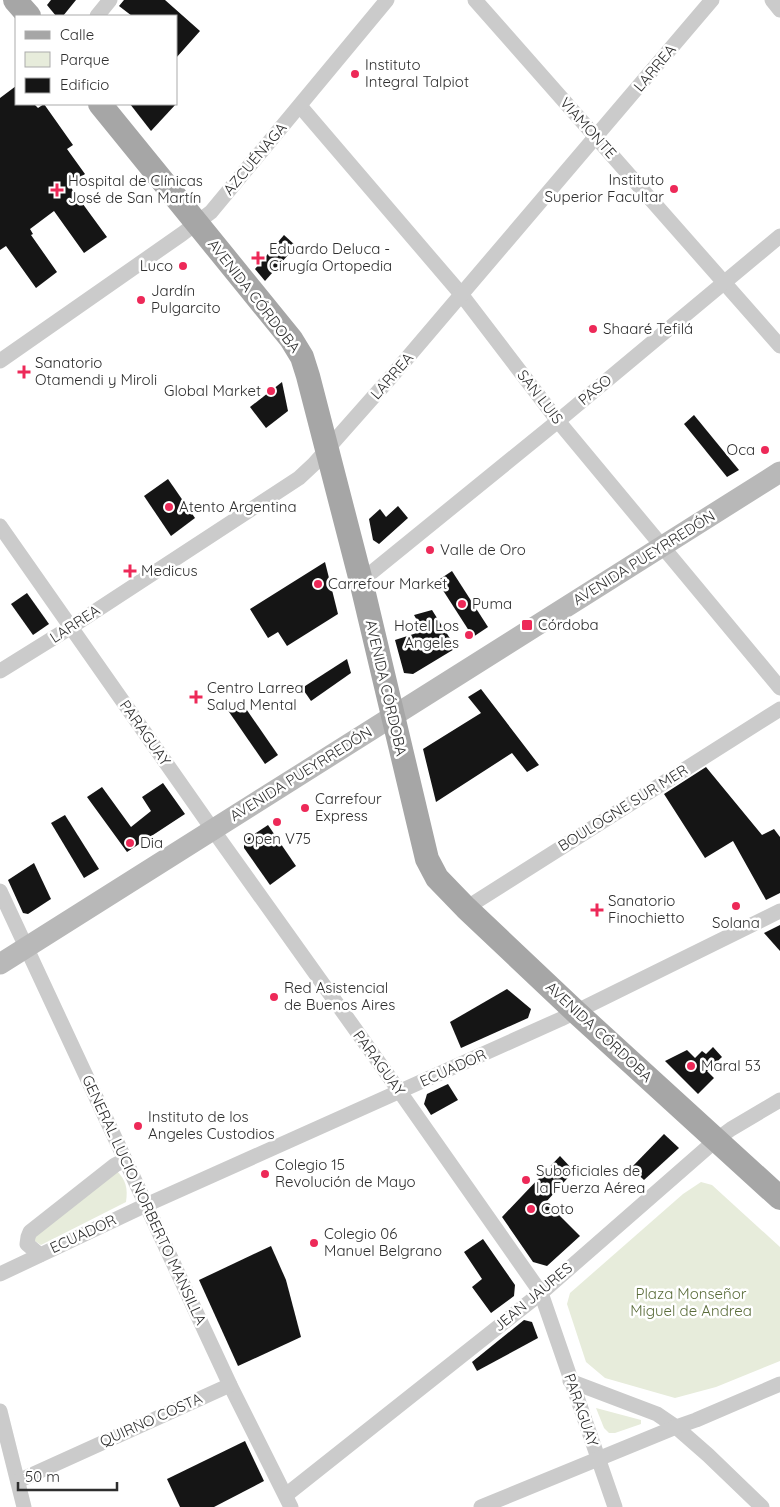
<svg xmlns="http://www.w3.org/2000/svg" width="780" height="1507" font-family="Quicksand,sans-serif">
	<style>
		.green { fill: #e7ecdb }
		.building { fill: #151515 }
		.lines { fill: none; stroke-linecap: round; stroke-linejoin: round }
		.minor { stroke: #cbcbcb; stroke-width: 15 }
		.secondary { stroke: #b8b8b8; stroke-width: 21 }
		.primary { stroke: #a6a6a6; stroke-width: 24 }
		.poi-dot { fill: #ed2958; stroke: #fff; stroke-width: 2 }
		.labels { text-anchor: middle; stroke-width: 5; stroke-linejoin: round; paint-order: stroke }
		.poi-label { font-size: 15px; fill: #2e2e2e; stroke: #fff; text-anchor: start }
		.street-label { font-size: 15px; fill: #2e2e2e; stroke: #fff }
		.park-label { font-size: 15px; fill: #5a6c3a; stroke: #fff }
	</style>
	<rect width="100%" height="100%" fill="#fff"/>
	<g class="green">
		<path d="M116,1170C126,1180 128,1188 126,1202L41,1245L35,1241L34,1236Z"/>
		<path d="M701,1182L712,1185L780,1247V1361L716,1387L675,1398L605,1378L586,1362L567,1304L570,1293L683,1194Z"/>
		<path d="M596,1408L641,1420V1424L615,1433H609L604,1428Z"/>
	</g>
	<g class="building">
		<path d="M51,0H76L63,16H56L47,5Z"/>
		<path d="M124,0H165L200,31L176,58V16H132L119,6Z"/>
		<path d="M16,86V104H34L38,108L44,104L73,145L67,149L85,174L69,185L107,237L84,253L54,211L30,229L33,234L31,235L57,272L36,288L6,246L0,250V98Z"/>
		<path d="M130,104H176L151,131Z"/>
		<path d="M284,235L296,246L265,281L255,269Z"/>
		<path d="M282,382L288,411L266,428L250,407Z"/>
		<path d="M694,415L739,470L727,477L684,424Z"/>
		<path d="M168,479L195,518L171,536L144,496Z"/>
		<path d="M398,506L408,518L379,544L373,540L369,519L380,509L386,517Z"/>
		<path d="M325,562L338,614L287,646L278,632L268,638L250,609Z"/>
		<path d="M452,571L488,627L473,637L437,581Z"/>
		<path d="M27,593L49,624L33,635L11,604Z"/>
		<path d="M432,610L456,648L413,674L404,673L395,640L423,631L414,615Z"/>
		<path d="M347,659L351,673L311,701L302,688Z"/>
		<path d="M481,689L539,765L527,772L512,753L436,802L423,749L481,713L468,697Z"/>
		<path d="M240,700L278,755L265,764L227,709Z"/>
		<path d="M706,767L762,835L774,829L780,837V893L766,900L733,841L705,858L664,794Z"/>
		<path d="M163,783L185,814L127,852L87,797L102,787L131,827L151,811L142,797Z"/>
		<path d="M65,815L99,869L84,878L51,823Z"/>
		<path d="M268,825L296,866L270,885L244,848V841Z"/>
		<path d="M34,863L51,899L28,914L23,913L8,880Z"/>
		<path d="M780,925V951L764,933Z"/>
		<path d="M507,989L531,1009L528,1018L461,1048L450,1022Z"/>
		<path d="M713,1047L722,1057L707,1071L714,1078L698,1094L665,1061L687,1050L695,1058L702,1051L706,1054Z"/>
		<path d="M448,1084L458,1100L431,1115L424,1104L427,1094Z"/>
		<path d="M664,1134L679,1148L644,1180L631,1168Z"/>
		<path d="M560,1156L574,1171L546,1202L580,1236L547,1266L533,1262L502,1217Z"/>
		<path d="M483,1239L515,1285L514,1296L491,1313L472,1287L482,1279L464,1252Z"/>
		<path d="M271,1246L286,1280L301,1337L238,1366L199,1280Z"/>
		<path d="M524,1320L532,1322L538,1338L477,1371L472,1362Z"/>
		<path d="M245,1441L264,1481L214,1507H180L167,1479Z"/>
	</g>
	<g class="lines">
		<g class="minor">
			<path d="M475,0L780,346"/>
			<path d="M772,0L780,10"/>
			<path d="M97,16L110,0"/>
			<path d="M300,106L461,294L558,421L780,688"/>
			<path d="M0,361L182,234L211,212L387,0"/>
			<path d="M0,526L213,830L400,1092L541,1293L615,1507"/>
			<path d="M361,581L558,421L780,236"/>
			<path d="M0,671L71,627L299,478L314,464L391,377L712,0"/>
			<path d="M0,891L230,1385L291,1507"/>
			<path d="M466,908L780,709"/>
			<path d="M40,1255L27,1244L28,1237L30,1232L115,1165L125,1160"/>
			<path d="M0,1274L146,1205L561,1019L780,911"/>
			<path d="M570,1381L657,1414L676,1427L708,1455L762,1507"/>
			<path d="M0,1411L24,1507"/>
			<path d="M18,1481L230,1385"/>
			<path d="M286,1495L541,1293L716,1140L731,1129L780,1100"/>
			<path d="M481,1507L676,1427L696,1420L780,1384"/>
		</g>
		<path class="secondary" d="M0,964L780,472"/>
		<g class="primary">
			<path d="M15,0L29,16"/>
			<path d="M100,104L291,339L302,357L308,376L361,581L427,859L437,878L466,908L576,1012L780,1198"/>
		</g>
	</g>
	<g class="poi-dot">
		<circle cx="355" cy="74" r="5"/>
		<circle cx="674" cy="189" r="5"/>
		<path d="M54.5 182.5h5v5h5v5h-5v5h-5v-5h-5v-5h5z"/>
		<path d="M255.5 250.5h5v5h5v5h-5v5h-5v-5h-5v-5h5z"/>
		<circle cx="183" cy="266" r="5"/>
		<circle cx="141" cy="300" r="5"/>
		<circle cx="593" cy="329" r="5"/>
		<path d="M21.5 364.5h5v5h5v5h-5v5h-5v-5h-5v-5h5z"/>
		<circle cx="271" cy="391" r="5"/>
		<circle cx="765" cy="450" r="5"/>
		<circle cx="169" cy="507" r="5"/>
		<circle cx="430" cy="550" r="5"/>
		<path d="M127.5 563.5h5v5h5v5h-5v5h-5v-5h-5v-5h5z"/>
		<circle cx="318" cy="584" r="5"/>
		<circle cx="462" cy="604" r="5"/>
		<rect x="521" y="619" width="12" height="12" rx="2.5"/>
		<circle cx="469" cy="635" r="5"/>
		<path d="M193.5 689.5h5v5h5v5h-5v5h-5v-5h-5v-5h5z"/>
		<circle cx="305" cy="808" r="5"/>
		<circle cx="277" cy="822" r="5"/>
		<circle cx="130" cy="843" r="5"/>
		<circle cx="736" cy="906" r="5"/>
		<path d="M594.5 902.5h5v5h5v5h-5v5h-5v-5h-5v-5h5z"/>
		<circle cx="274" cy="997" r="5"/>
		<circle cx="691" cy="1066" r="5"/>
		<circle cx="138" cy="1126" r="5"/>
		<circle cx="265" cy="1174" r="5"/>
		<circle cx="526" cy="1180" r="5"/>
		<circle cx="531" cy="1209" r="5"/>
		<circle cx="314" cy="1243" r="5"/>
	</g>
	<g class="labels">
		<g class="poi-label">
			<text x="365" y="70">Instituto<tspan x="365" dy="17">Integral Talpiot</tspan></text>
			<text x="664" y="185" text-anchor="end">Instituto<tspan x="664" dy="17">Superior Facultar</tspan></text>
			<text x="68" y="186">Hospital de Clínicas<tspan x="68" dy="17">José de San Martín</tspan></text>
			<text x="269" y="254">Eduardo Deluca -<tspan x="269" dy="17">Cirugía Ortopedia</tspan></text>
			<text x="173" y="271" text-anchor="end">Luco</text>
			<text x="151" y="296">Jardín<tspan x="151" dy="17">Pulgarcito</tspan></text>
			<text x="603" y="334">Shaaré Tefilá</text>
			<text x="35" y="368">Sanatorio<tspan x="35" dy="17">Otamendi y Miroli</tspan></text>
			<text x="261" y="396" text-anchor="end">Global Market</text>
			<text x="755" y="455" text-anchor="end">Oca</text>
			<text x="179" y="512">Atento Argentina</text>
			<text x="440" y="555">Valle de Oro</text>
			<text x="141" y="576">Medicus</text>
			<text x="328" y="589">Carrefour Market</text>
			<text x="472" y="609">Puma</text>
			<text x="538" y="630">Córdoba</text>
			<text x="459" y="631" text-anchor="end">Hotel Los<tspan x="459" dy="17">Angeles</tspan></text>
			<text x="207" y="693">Centro Larrea<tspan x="207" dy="17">Salud Mental</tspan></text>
			<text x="315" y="804">Carrefour<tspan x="315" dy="17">Express</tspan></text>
			<text x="277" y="844" text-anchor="middle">Open V75</text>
			<text x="140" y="848">Dia</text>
			<text x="608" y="906">Sanatorio<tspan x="608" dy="17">Finochietto</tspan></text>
			<text x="736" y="928" text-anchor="middle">Solana</text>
			<text x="284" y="993">Red Asistencial<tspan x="284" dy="17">de Buenos Aires</tspan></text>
			<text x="701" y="1071">Maral 53</text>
			<text x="148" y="1122">Instituto de los<tspan x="148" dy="17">Angeles Custodios</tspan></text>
			<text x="275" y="1170">Colegio 15<tspan x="275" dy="17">Revolución de Mayo</tspan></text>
			<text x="536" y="1176">Suboficiales de<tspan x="536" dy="17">la Fuerza Aérea</tspan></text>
			<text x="541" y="1214">Coto</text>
			<text x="324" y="1239">Colegio 06<tspan x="324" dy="17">Manuel Belgrano</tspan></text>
		</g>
		<g class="street-label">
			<text transform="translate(655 68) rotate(-50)" y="5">LARREA</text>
			<text transform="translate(588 128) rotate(48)" y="5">VIAMONTE</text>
			<text transform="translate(255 159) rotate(-50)" y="5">AZCUÉNAGA</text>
			<text transform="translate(254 296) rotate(52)" y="5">AVENIDA CÓRDOBA</text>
			<text transform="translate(392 376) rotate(-49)" y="5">LARREA</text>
			<text transform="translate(595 390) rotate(-40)" y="5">PASO</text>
			<text transform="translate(540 397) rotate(52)" y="5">SAN LUIS</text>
			<text transform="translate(644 558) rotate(-32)" y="5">AVENIDA PUEYRREDÓN</text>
			<text transform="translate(75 624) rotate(-33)" y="5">LARREA</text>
			<text transform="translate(386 688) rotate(77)" y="5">AVENIDA CÓRDOBA</text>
			<text transform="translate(145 733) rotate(55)" y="5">PARAGUAY</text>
			<text transform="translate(301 774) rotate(-32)" y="5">AVENIDA PUEYRREDÓN</text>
			<text transform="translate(623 808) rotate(-32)" y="5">BOULOGNE SUR MER</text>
			<text transform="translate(599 1032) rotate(43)" y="5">AVENIDA CÓRDOBA</text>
			<text transform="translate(379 1063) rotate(54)" y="5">PARAGUAY</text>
			<text transform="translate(453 1068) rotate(-24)" y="5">ECUADOR</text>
			<text transform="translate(144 1200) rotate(65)" y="5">GENERAL LUCIO NORBERTO MANSILLA</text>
			<text transform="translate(83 1234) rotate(-25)" y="5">ECUADOR</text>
			<text transform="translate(533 1297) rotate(-40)" y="5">JEAN JAURES</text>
			<text transform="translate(581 1410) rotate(71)" y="5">PARAGUAY</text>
			<text transform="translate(151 1420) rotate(-24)" y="5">QUIRNO COSTA</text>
		</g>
		<g class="park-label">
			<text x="691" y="1299">Plaza Monseñor<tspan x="691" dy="17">Miguel de Andrea</tspan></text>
		</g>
	</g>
	<rect x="15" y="15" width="162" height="90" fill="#ffffff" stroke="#ababab"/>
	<rect x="25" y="31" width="25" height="8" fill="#a6a6a6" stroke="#ababab"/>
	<text x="60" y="40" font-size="15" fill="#2e2e2e">Calle</text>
	<rect x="25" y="52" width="25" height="15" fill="#e7ecdb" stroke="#ababab"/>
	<text x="60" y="65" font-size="15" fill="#2e2e2e">Parque</text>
	<rect x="25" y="78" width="25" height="15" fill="#151515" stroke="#ababab"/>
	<text x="60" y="90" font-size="15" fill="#2e2e2e">Edificio</text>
	<path d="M18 1482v8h99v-8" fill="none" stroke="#2e2e2e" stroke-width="2.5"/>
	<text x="25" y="1482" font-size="15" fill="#2e2e2e" stroke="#ffffff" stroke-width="4" paint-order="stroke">50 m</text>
</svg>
